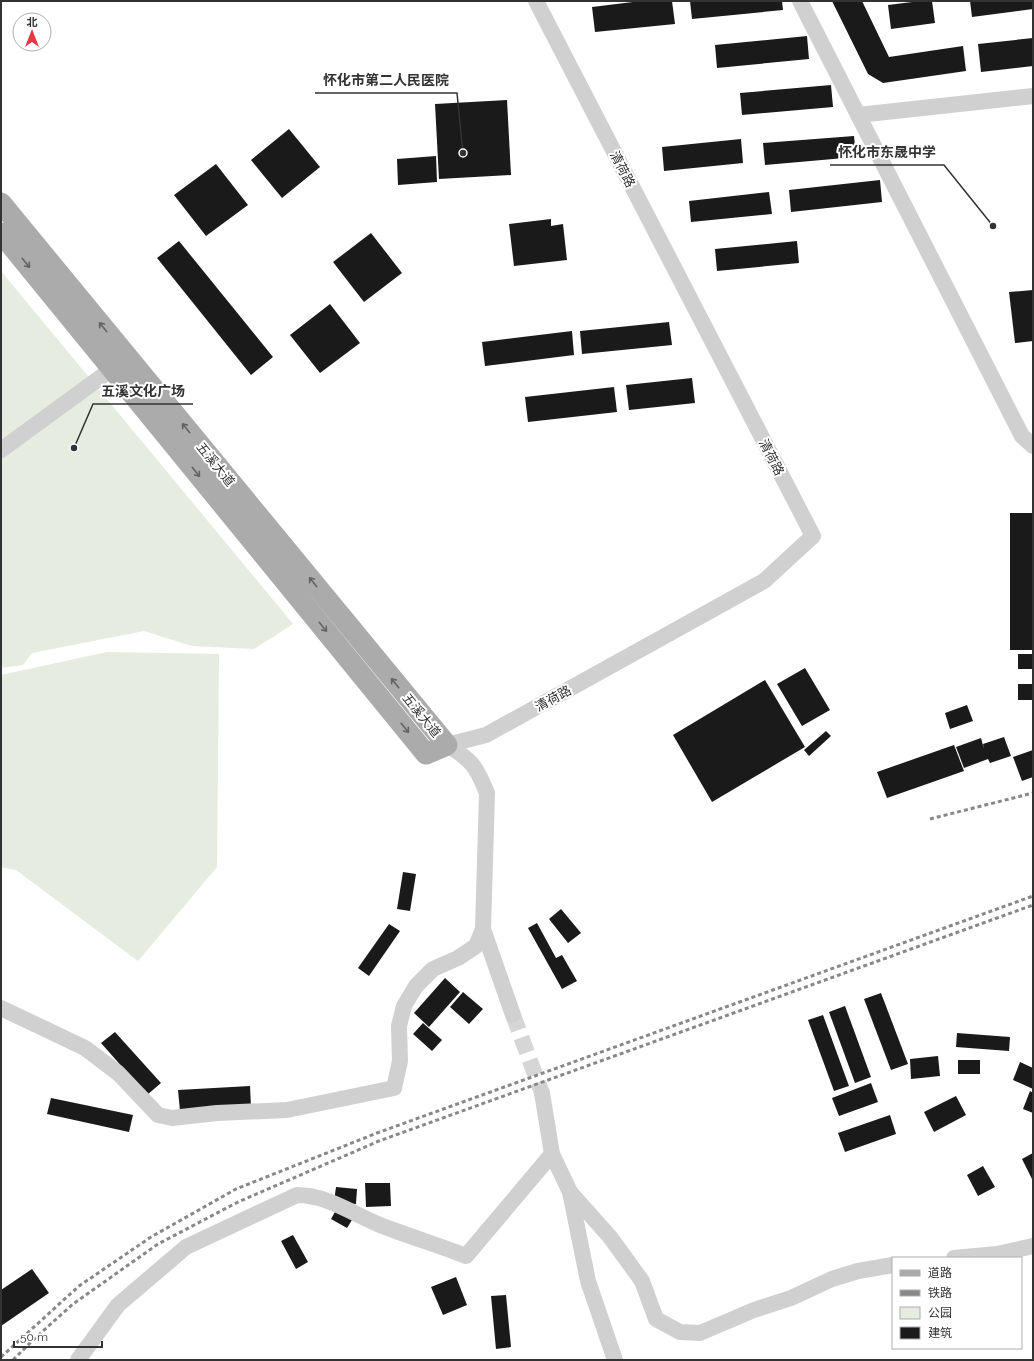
<svg xmlns="http://www.w3.org/2000/svg" width="1034" height="1361" font-family="Raleway,'Noto Sans SC',sans-serif">
	<style>
		.green { fill: #e6ecdf }
		.building { fill: #1a1a1a }
		.lines { fill: none; stroke-linecap: round; stroke-linejoin: round }
		.minor-tunnel { stroke: #d6d6d6; stroke-width: 16; stroke-dasharray: 16 8; stroke-linecap: butt }
		.minor { stroke: #d0d0d0; stroke-width: 16 }
		.major { stroke: #ababab; stroke-width: 21 }
		.rail { stroke: #888; stroke-width: 3; stroke-dasharray: 4 3; stroke-linecap: butt }
		.oneway { stroke: #636363 }
		.labels { text-anchor: middle; stroke-width: 4; stroke-linejoin: round; paint-order: stroke }
		.street-label { font-size: 13px; fill: #333; stroke: #fff }
		.leader { fill: none; stroke: #333; stroke-width: 1.5 }
		.callout-dot { fill: #333; stroke: #fff; stroke-width: 1.5 }
		.callout-label { font-size: 14px; text-anchor: middle; font-weight: bold; fill: #333; stroke: #fff; stroke-width: 4; stroke-linejoin: round; paint-order: stroke }
	</style>
	<rect width="100%" height="100%" fill="#fff"/>
	<g class="green">
		<path d="M1,271L293,624L254,649L192,646L144,631L32,653L23,665L1,668Z"/>
		<path d="M107,652L219,654L217,867L138,961L16,870L1,867V675Z"/>
	</g>
	<g class="building">
		<path d="M641,1H672L675,24L595,32L592,7Z"/>
		<path d="M690,1H782L783,10L692,19Z"/>
		<path d="M832,1H862L889,57L963,46L966,71L883,83L868,74Z"/>
		<path d="M920,1H932L935,23L891,29L888,5Z"/>
		<path d="M970,1H1033V9L972,17Z"/>
		<path d="M807,36L809,59L717,68L715,45Z"/>
		<path d="M1033,38V66L981,72L978,44Z"/>
		<path d="M831,85L833,107L742,115L740,93Z"/>
		<path d="M507,100L511,175L439,179L435,104Z"/>
		<path d="M289,129L320,167L282,198L251,160Z"/>
		<path d="M854,136L856,157L765,165L763,143Z"/>
		<path d="M741,139L743,163L664,171L662,147Z"/>
		<path d="M436,156L437,182L398,185L397,159Z"/>
		<path d="M216,164L248,205L206,236L174,195Z"/>
		<path d="M880,180L882,202L791,212L789,190Z"/>
		<path d="M769,192L772,214L691,222L689,201Z"/>
		<path d="M551,219V226L563,224L567,260L514,266L509,224Z"/>
		<path d="M371,233L402,273L364,302L333,262Z"/>
		<path d="M179,241L273,357L251,375L157,258Z"/>
		<path d="M797,241L799,263L717,271L715,249Z"/>
		<path d="M1033,290V341L1015,343L1009,292Z"/>
		<path d="M330,304L360,343L320,373L290,335Z"/>
		<path d="M669,322L672,345L582,354L580,331Z"/>
		<path d="M572,331L574,355L485,366L482,342Z"/>
		<path d="M692,378L695,403L629,410L626,385Z"/>
		<path d="M614,387L617,412L528,422L525,397Z"/>
		<rect x="1010" y="513" width="23" height="137"/>
		<rect x="1018" y="654" width="15" height="15"/>
		<path d="M805,668L830,710L802,726L777,684Z"/>
		<path d="M765,680L805,747L712,802L673,735Z"/>
		<rect x="1018" y="684" width="15" height="16"/>
		<path d="M967,705L973,721L950,729L945,713Z"/>
		<path d="M826,731L831,736L809,756L804,750Z"/>
		<path d="M1004,737L1011,756L990,763L988,759L964,768L956,747L981,738L984,749L983,744Z"/>
		<path d="M954,745L964,771L887,798L877,772Z"/>
		<path d="M1033,750V777L1022,781L1013,757Z"/>
		<path d="M403,872L416,874L410,911L397,909Z"/>
		<path d="M561,909L581,933L568,943L549,919Z"/>
		<path d="M537,923L556,958L562,955L577,981L562,989L528,928Z"/>
		<path d="M389,924L400,931L369,976L358,968Z"/>
		<path d="M445,978L460,992L429,1027L414,1013Z"/>
		<path d="M463,992L483,1009L469,1024L450,1007Z"/>
		<path d="M881,993L908,1064L891,1070L864,999Z"/>
		<path d="M845,1006L871,1077L855,1083L829,1012Z"/>
		<path d="M823,1015L849,1086L834,1091L808,1020Z"/>
		<path d="M423,1023L442,1040L432,1051L413,1034Z"/>
		<path d="M115,1032L161,1083L147,1095L101,1043Z"/>
		<path d="M957,1033L1010,1037L1009,1051L956,1047Z"/>
		<path d="M938,1056L940,1076L911,1079L910,1059Z"/>
		<rect x="958" y="1060" width="22" height="14"/>
		<path d="M1020,1062L1033,1068V1089L1013,1080Z"/>
		<path d="M871,1083L878,1102L839,1116L832,1098Z"/>
		<path d="M250,1086L251,1107L180,1111L178,1090Z"/>
		<path d="M1030,1091L1033,1093V1113L1023,1109Z"/>
		<path d="M956,1096L966,1115L934,1132L924,1112Z"/>
		<path d="M51,1098L133,1115L129,1132L47,1114Z"/>
		<path d="M890,1115L896,1134L845,1152L838,1133Z"/>
		<path d="M1033,1153V1181L1022,1159Z"/>
		<path d="M983,1166L995,1187L978,1196L967,1175Z"/>
		<path d="M365,1183H390L391,1206L366,1207Z"/>
		<path d="M336,1187L357,1189L356,1204L334,1202Z"/>
		<path d="M336,1210L352,1220L347,1228L331,1219Z"/>
		<path d="M293,1235L308,1262L296,1269L281,1241Z"/>
		<path d="M32,1269L49,1293L1,1326V1290Z"/>
		<path d="M456,1277L467,1305L443,1315L431,1287Z"/>
		<path d="M506,1295L511,1347L496,1349L491,1296Z"/>
	</g>
	<g class="lines">
		<path class="minor-tunnel" d="M513,1015L542,1093"/>
		<g class="minor">
			<path d="M800,1L1022,436L1033,446"/>
			<path d="M858,115L1033,96"/>
			<path d="M1,450L112,369"/>
			<path d="M447,745L486,735L764,581L813,536L536,1"/>
			<path d="M447,745C472,760 476,766 487,793L483,929L513,1015"/>
			<path d="M1,1008L85,1048L118,1073L158,1115L172,1118L217,1113L287,1110L394,1088L400,1061L399,1026L404,1006L416,986L433,969L458,958L476,946L483,929"/>
			<path d="M542,1093L552,1154L570,1192L588,1281L615,1360"/>
			<path d="M570,1192L610,1237L642,1281L656,1319L680,1332L700,1333L754,1310L791,1298L832,1279L858,1271L893,1265"/>
			<path d="M954,1258L997,1254L1033,1246"/>
			<path d="M78,1360L118,1305L186,1247L297,1195C327,1195 353,1214 380,1225C408,1236 438,1245 466,1256L552,1154"/>
		</g>
		<path class="major" d="M1,203L447,745L426,754L1,233"/>
		<g class="rail">
			<path d="M930,819L1033,793"/>
			<path d="M1,1357L79,1286L151,1237L236,1189L377,1133L1033,896"/>
			<path d="M13,1360L33,1340L73,1304L158,1244L238,1202L379,1141L1033,905"/>
		</g>
	</g>
	<defs><path id="oneway-shaft" d="M-6 0H5M1.5-3L5.5 0L1.5 3" fill="none" stroke-width="1.6" stroke-linecap="round" stroke-linejoin="round"/></defs>
	<g class="oneway">
		<use href="#oneway-shaft" transform="translate(26 263) rotate(51)"/>
		<use href="#oneway-shaft" transform="translate(103 327) rotate(-129)"/>
		<use href="#oneway-shaft" transform="translate(186 428) rotate(-129)"/>
		<use href="#oneway-shaft" transform="translate(196 472) rotate(51)"/>
		<use href="#oneway-shaft" transform="translate(313 582) rotate(-129)"/>
		<use href="#oneway-shaft" transform="translate(323 627) rotate(51)"/>
		<use href="#oneway-shaft" transform="translate(395 683) rotate(-129)"/>
		<use href="#oneway-shaft" transform="translate(405 728) rotate(51)"/>
	</g>
	<g class="labels">
		<g class="street-label">
			<text transform="translate(623 169) rotate(63)" y="5">清荷路</text>
			<text transform="translate(772 457) rotate(63)" y="5">清荷路</text>
			<text transform="translate(216 464) rotate(51)" y="5">五溪大道</text>
			<text transform="translate(553 698) rotate(-29)" y="5">清荷路</text>
			<text transform="translate(422 715) rotate(51)" y="5">五溪大道</text>
		</g>
	</g>
	<path class="leader" d="M463 153L457 93H315M993 226L944 165H830M74 448L93 404H193"/>
	<g class="callout-dot">
		<circle cx="463" cy="153" r="4"/>
		<circle cx="993" cy="226" r="4"/>
		<circle cx="74" cy="448" r="4"/>
	</g>
	<g class="callout-label">
		<text x="386" y="85">怀化市第二人民医院</text>
		<text x="887" y="157">怀化市东晟中学</text>
		<text x="143" y="396">五溪文化广场</text>
	</g>
	<rect width="1034" height="1361" fill="none" stroke="#333333" stroke-width="4"/>
	<rect x="892" y="1257" width="130" height="92" fill="#ffffff" stroke="#adadad"/>
	<rect x="900" y="1270" width="20" height="6" fill="#ababab" stroke="#adadad"/>
	<text x="928" y="1277" font-size="12" fill="#333333">道路</text>
	<rect x="900" y="1290" width="20" height="6" fill="#888888" stroke="#adadad"/>
	<text x="928" y="1297" font-size="12" fill="#333333">铁路</text>
	<rect x="900" y="1307" width="20" height="12" fill="#e6ecdf" stroke="#adadad"/>
	<text x="928" y="1317" font-size="12" fill="#333333">公园</text>
	<rect x="900" y="1327" width="20" height="12" fill="#1a1a1a" stroke="#adadad"/>
	<text x="928" y="1337" font-size="12" fill="#333333">建筑</text>
	<g transform="translate(32 32)"><circle r="19" fill="#ffffff" stroke="#adadad"/>
	<path d="M0-3L7 15L0 10L-7 15Z" fill="#e63946"/>
	<text y="-6" font-size="11" font-weight="bold" text-anchor="middle" fill="#333333">北</text>
	</g>
	<path d="M14 1341v6h88v-6" fill="none" stroke="#333333" stroke-width="2"/>
	<text x="20" y="1341" font-size="12" fill="#333333" stroke="#ffffff" stroke-width="3" paint-order="stroke">50 m</text>
</svg>
